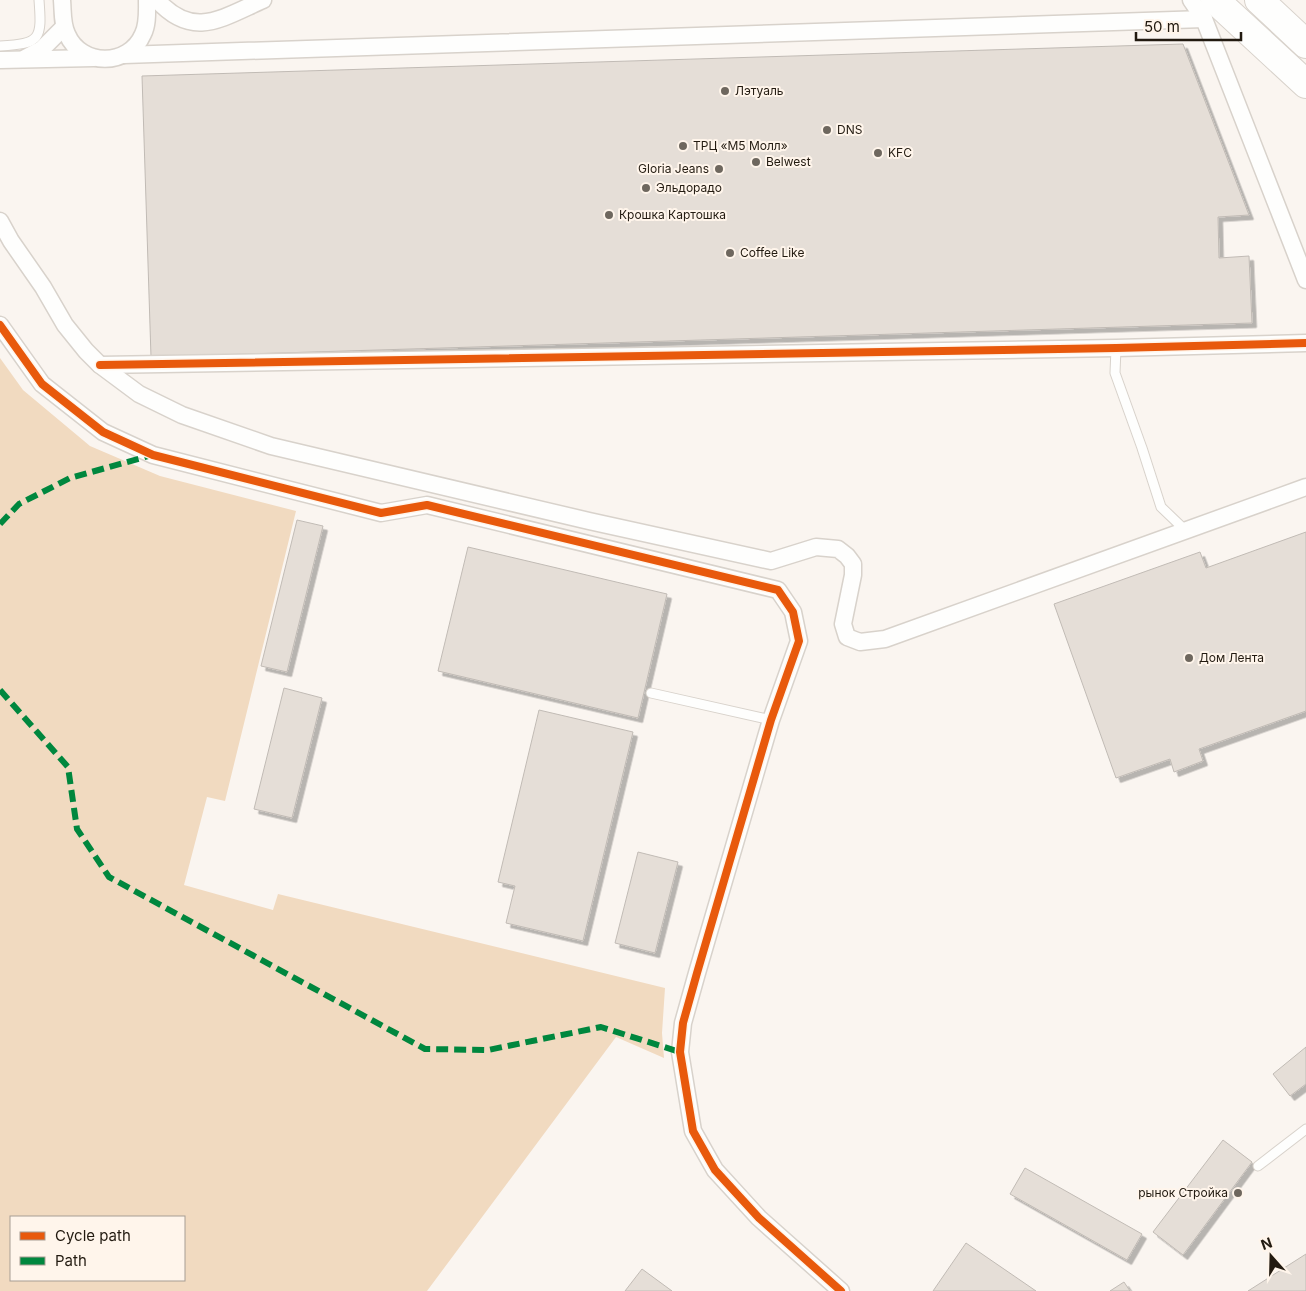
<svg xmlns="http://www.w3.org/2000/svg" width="1306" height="1291" font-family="Inter,sans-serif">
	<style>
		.green { fill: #f1dac0; fill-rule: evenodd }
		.building { fill: #e5ded7; stroke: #c1bbb5; filter: url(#shadow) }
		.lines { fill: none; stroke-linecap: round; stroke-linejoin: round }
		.lane-casing { stroke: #d8d2cb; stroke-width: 11 }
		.street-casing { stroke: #d8d2cb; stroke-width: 19 }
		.highway-casing { stroke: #d8d2cb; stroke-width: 30 }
		.lane { stroke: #fefefd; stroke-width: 9 }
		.street { stroke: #fefefd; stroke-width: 16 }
		.highway { stroke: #fefefd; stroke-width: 28 }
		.quiet { stroke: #00873e; stroke-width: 6; stroke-dasharray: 12 6; stroke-linecap: butt }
		.cycleway-casing { stroke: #fff5eb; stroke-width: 11 }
		.cycleway { stroke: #e8590c; stroke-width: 8 }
		.poi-dot { fill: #6e675e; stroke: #fff5eb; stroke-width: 2 }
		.labels { text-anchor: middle; stroke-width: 4; stroke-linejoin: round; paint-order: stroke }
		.poi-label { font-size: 12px; fill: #221a10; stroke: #fff5eb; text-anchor: start }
	</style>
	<defs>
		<filter id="shadow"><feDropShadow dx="4.5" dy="4.5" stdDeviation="0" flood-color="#0004"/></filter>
	</defs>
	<rect width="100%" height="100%" fill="#faf5f0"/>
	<path class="green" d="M0,358L23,390L90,446L160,476L296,511L225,801L207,797L184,885L273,910L278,894L665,988L662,1033L664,1058L616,1037L427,1291H0ZM11,1217H184V1280H11Z"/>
	<g class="building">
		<path d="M1183,44L1249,215L1218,217L1219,258L1249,256L1252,323L151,357L142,76Z"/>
		<path d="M297,520L323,526L287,672L261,666Z"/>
		<path d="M1306,532V711L1199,749L1203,761L1174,772L1170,759L1116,778L1054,604L1200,552L1206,568Z"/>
		<path d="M468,547L667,594L638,718L438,671Z"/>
		<path d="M284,688L322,698L292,818L254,809Z"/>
		<path d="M539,710L633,732L583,941L506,923L515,886L498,882Z"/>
		<path d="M638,852L678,862L655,953L615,943Z"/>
		<path d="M1306,1047V1084L1290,1096L1273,1074Z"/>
		<path d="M1223,1140L1252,1162L1183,1255L1153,1232Z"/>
		<path d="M1025,1168L1142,1234L1127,1260L1010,1194Z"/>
		<path d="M966,1243L1036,1291H933Z"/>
		<path d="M1306,1254V1291H1248Z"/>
		<path d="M642,1269L672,1291H625Z"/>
		<path d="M1124,1282L1130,1291H1110Z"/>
	</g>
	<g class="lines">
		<defs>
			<g id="lane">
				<path d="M0,46C41,44 42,39 39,0"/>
				<path d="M1116,348L1115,373L1142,448L1161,507L1185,530"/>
				<path d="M651,693L771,720"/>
				<path d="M1258,1166L1306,1129"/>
			</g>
			<g id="street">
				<path d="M62,0C63,12 62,24 67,34C81,67 129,67 143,34C148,24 147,12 147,0"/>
				<path d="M157,0C193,40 222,18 263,0"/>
				<path d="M1191,0L1204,19L1306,280"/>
				<path d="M124,55L1204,19"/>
				<path d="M25,58L42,49L64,27"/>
				<path d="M0,60L94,58"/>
				<path d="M0,221L11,241L43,287L65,325L86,351L100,365L139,394L182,415L271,446L589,521L771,561L816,547L838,549L847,556L853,564V575L843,624L847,637L860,642L885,639L1306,487"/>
				<path d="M0,325L42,384L103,432L153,455L381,513L427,505L778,590L793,612L799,641L771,720L697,973L683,1023L680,1052L693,1131L715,1170L759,1218L841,1291"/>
				<path d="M100,365L1116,348L1306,343"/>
			</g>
			<g id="highway">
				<path d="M1215,0L1306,84"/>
				<path d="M1259,0L1306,44"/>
			</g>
		</defs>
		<use href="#lane" class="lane-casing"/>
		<use href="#street" class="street-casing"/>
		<use href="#highway" class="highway-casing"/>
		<use href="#lane" class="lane"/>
		<use href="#street" class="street"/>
		<use href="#highway" class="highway"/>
		<g class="quiet">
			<path d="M0,524L19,504L70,478L152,455"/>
			<path d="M0,690L68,767L77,829L109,877L425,1049L488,1050L601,1027L680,1052"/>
		</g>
		<defs>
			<g id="cycleway">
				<path d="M0,325L42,384L103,432L153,455L381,513L427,505L778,590L793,612L799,641L771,720L697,973L683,1023L680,1052L693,1131L715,1170L759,1218L841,1291"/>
				<path d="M100,365L1116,348L1306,343"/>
			</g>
		</defs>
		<use href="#cycleway" class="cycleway-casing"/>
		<use href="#cycleway" class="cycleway"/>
	</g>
	<g class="poi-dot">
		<circle cx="725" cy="91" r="5"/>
		<circle cx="827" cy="130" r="5"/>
		<circle cx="683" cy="146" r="5"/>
		<circle cx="878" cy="153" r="5"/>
		<circle cx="756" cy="162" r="5"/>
		<circle cx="719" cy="169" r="5"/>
		<circle cx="646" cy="188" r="5"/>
		<circle cx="609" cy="215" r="5"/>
		<circle cx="730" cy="253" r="5"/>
		<circle cx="1189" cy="658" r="5"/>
		<circle cx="1238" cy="1193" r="5"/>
	</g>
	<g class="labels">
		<g class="poi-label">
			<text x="735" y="95">Лэтуаль</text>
			<text x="837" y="134">DNS</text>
			<text x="693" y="150">ТРЦ «М5 Молл»</text>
			<text x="888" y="157">KFC</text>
			<text x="766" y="166">Belwest</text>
			<text x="709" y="173" text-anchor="end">Gloria Jeans</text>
			<text x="656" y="192">Эльдорадо</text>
			<text x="619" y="219">Крошка Картошка</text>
			<text x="740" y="257">Coffee Like</text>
			<text x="1199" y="662">Дом Лента</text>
			<text x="1228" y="1197" text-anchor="end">рынок Стройка</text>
		</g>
	</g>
	<rect x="10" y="1216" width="175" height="65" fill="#fff5eb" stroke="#a79d93"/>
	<rect x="20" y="1232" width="25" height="8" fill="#e8590c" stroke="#a79d93"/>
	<text x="55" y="1241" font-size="15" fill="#221a10">Cycle path</text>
	<rect x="20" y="1257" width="25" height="8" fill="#00873e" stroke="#a79d93"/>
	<text x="55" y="1266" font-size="15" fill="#221a10">Path</text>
	<g transform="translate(1271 1256) rotate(340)" stroke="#fff5eb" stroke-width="4" paint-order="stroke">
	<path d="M0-4L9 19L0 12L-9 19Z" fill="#221a10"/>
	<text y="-8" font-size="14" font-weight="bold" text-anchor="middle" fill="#221a10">N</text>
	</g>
	<path d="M1136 32v8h105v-8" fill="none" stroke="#221a10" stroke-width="2.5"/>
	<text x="1144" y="32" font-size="15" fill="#221a10" stroke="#fff5eb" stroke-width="4" paint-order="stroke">50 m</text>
</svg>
